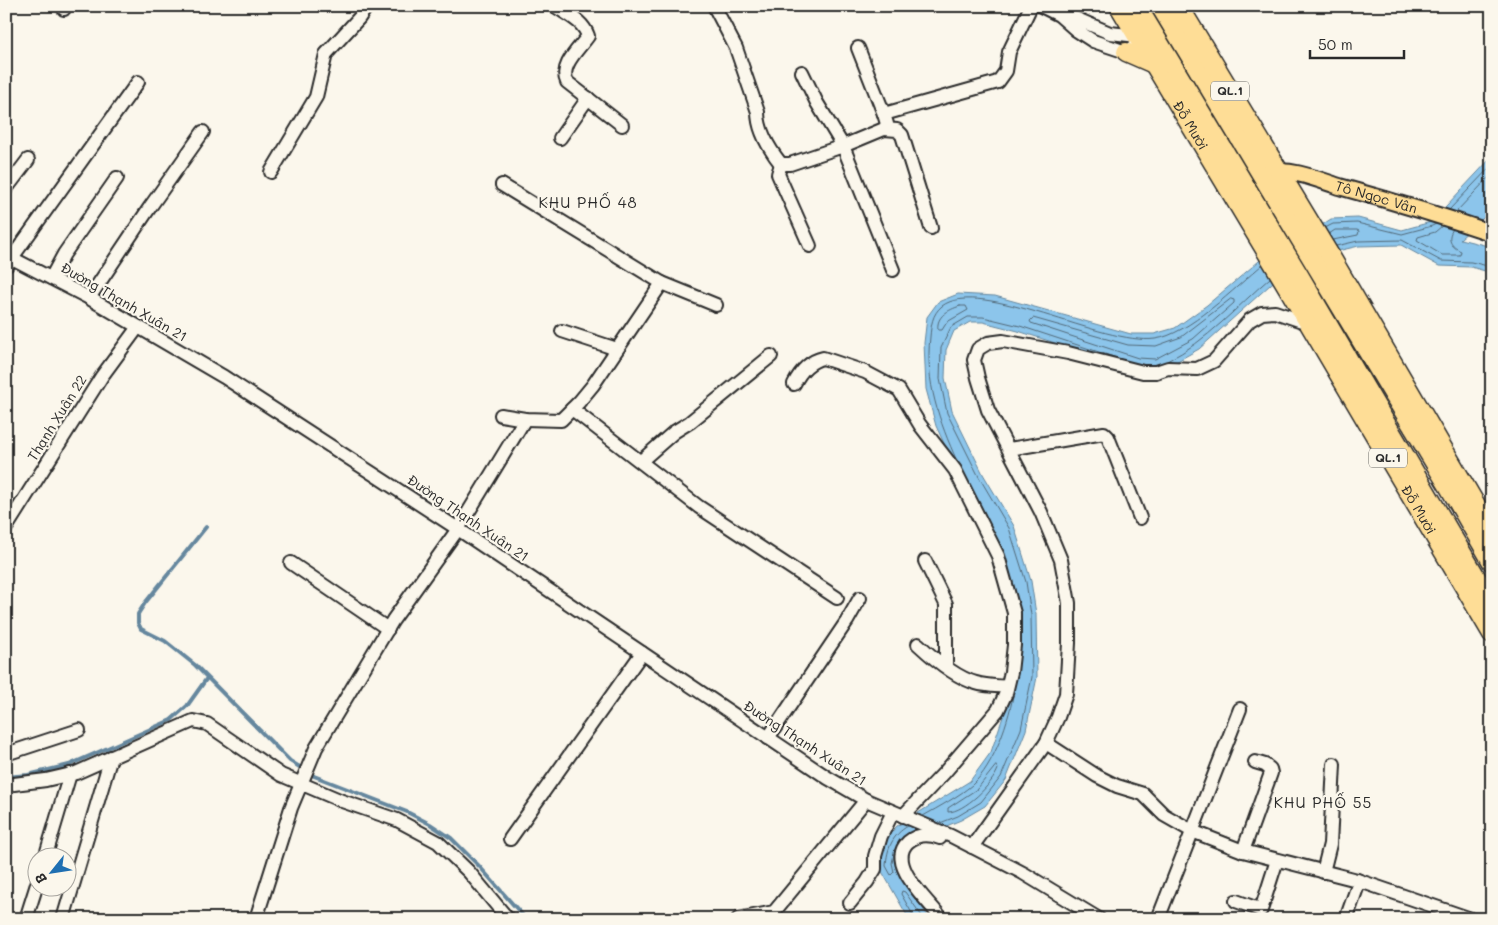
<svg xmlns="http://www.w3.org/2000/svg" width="1498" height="925" font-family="Mali,sans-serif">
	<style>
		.water { fill: #8cc5eb; stroke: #65879e }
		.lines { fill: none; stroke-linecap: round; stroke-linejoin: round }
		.shore { stroke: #526978; stroke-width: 1 }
		.stream { stroke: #65879e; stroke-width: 4 }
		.minor-casing { stroke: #2b2b2b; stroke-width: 16 }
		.major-casing { stroke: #2b2b2b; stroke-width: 19 }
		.highway-casing { stroke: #2b2b2b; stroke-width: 21 }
		.minor { stroke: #fbf7ec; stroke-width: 12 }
		.major { stroke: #fedd96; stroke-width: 15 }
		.highway { stroke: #fedd96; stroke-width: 18 }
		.labels { text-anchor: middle; stroke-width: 4.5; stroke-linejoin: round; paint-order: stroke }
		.shield { fill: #fbf7ec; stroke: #696865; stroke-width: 1 }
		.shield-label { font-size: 12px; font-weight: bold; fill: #2b2b2b }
		.street-label { font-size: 14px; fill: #2b2b2b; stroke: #fbf7ec }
		.neighbourhood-label { font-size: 15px; letter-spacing: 1px; fill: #2b2b2b; stroke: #fbf7ec }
	</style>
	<rect width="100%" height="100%" fill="#fbf7ec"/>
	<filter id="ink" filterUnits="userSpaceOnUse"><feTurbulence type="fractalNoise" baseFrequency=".02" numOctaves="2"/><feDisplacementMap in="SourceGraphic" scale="10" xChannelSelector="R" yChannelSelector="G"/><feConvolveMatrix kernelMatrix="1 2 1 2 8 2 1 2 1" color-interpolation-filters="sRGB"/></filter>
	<g filter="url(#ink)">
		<path class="water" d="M1492,157V210L1460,239L1492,247V273L1471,267L1439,266L1401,245L1359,246L1333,252L1306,262L1280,276L1199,349L1172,364L1136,369L1018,331L983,322H970L954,331L946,350L945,378L952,411L983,474L1014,526L1031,581L1036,614L1037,677L1026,730L1006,780L985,806L961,820L905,843L897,864L902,878L930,919H909L880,868L882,850L889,835L897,826L970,781L991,752L1008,702L1015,612L962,482L936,426L926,389L924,343L927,317L938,302L958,294L995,296L1131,334H1154L1175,328L1207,305L1278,245L1317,228L1331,219L1358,218L1402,230L1431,222Z"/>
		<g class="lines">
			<g class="shore">
				<path d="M1449,210L1492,165"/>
				<path d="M1456,212L1492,174"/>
				<path d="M1442,226L1435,232L1418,237L1417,240L1442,255H1460L1461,251C1451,247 1446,239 1453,229"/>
				<path d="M1325,228L1333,224L1357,223L1402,234L1432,226L1436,224"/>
				<path d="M1329,234L1335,230H1357L1359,231L1358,235L1333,240"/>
				<path d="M1336,246L1358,241L1402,240L1441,261L1471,262L1492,267"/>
				<path d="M1231,299L1234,300V303L1193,339L1155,359L1138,358L1031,323L1030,321L1033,318L1128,345L1156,346L1181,337Z"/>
				<path d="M960,306H966L968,310L947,322L942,330H938C936,316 948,310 960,306Z"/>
				<path d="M1167,361C1208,341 1236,307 1270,278"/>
				<path d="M957,461C939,421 925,382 930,337C931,326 932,314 942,306C980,277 1104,346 1155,339C1188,335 1236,287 1262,265"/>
				<path d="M996,766L998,769C993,784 964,812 948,812V808L977,789Z"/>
				<path d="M923,816C939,807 959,796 972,785C994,766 1010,718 1014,690"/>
				<path d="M940,823L958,816L981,802L1001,777L1021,729L1032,677L1031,615L1026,582L1009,528L979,477L947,413L940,379L941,348L951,327L968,317H983L1020,326L1117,358"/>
				<path d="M895,849L892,863L894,872L891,875L886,866C887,849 892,835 908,826"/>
				<path d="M913,919V915L901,894L902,891L905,892L924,919"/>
			</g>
			<g class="stream">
				<path d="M206,527L145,603L138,614V623L141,629L165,641L195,665L290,761L314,776L407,812L430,824L451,838L479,866L526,919"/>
				<path d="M6,777L28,775L69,765L171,720L187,706L207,678"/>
			</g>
			<defs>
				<g id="minor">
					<path d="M62,6L64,9"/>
					<path d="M555,6C568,15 583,21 588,36C579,49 559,66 567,82L622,125"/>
					<path d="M714,6L736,48L758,112C758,131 770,150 781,164H790L843,146L884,129L887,124L884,114L858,48"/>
					<path d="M1041,6L1059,15L1076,30L1093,41L1126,52C1134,48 1137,45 1138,36L1110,33L1070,16L1059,15"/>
					<path d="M802,72L817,103L843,146L893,270"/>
					<path d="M884,114L998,82L1006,71L1009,52L1031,6"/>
					<path d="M884,129L897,130L902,135L931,228"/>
					<path d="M560,138L588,98"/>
					<path d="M781,164L778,174L810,246"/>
					<path d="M271,172L316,97L326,54L359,18L367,6"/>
					<path d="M502,185L662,283"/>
					<path d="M6,189L28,160"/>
					<path d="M6,255L89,298L224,377L458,529L828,778L866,800L951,836L1023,873L1099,919"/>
					<path d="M6,266L138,82"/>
					<path d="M51,278L64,254L117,178"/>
					<path d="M89,298L150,207L203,132"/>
					<path d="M562,331L617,349"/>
					<path d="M794,384C800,372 809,361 823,358L865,372L899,390L920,425L955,470L998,556L1014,613V645L1011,672L1006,693L998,710L944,773L903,816"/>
					<path d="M572,409L699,507L837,598"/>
					<path d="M501,415L525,419L561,420L579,402L593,385L662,283L716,305"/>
					<path d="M1009,449L1104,433L1108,437L1140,518"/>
					<path d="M641,461L674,432L690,422L771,356"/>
					<path d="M6,528L102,376L138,327"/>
					<path d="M925,561L946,604V666"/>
					<path d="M291,563L388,629"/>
					<path d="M918,644C933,658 957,678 976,683C986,686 997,686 1007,687"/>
					<path d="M768,738L847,621L860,598"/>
					<path d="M1046,743L1097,776L1117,786L1143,794L1164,815L1192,831L1243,851L1357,880L1358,885L1346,919"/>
					<path d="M6,754L79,730"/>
					<path d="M6,785L46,780L76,773L193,721L207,724L281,775L342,801L397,820L438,842L469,872L508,919"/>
					<path d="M940,838C929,834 918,833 908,842C885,864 929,901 942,919"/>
					<path d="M510,839L642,653"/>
					<path d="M972,847L1046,743L1058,717L1066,694L1069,643V603L1061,560L1041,512L988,410L978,378L974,360L978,349L988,343L1003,341L1068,353L1143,372H1156L1168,368L1197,369L1214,361L1250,320L1262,313L1275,312L1308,323"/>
					<path d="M1243,851L1271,773L1270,769L1265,765L1255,762"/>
					<path d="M45,858L70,774"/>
					<path d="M1323,872L1330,844L1334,764"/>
					<path d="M1357,880L1471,919"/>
					<path d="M1236,901L1261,910L1277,860"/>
					<path d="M850,903L867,882L875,869V856L881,836L893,812"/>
					<path d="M26,919L38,881"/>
					<path d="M63,919L111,757"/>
					<path d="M256,919L291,808L316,748L393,620L458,529L525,419"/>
					<path d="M738,919L774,912L866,800"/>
					<path d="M1158,919L1240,709"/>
				</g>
				<g id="major">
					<path id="s1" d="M1270,173C1292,168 1319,180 1341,187C1392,201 1442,216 1492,233"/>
				</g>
				<g id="highway">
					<path id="s2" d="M1119,6L1285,283L1492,634"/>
					<path d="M1137,6L1299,275L1492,604"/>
					<path d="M1160,6L1449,487L1492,562"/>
					<path d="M1179,6L1331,257L1492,532"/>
					<path d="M1126,52L1158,66"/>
				</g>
			</defs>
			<use href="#minor" class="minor-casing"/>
			<use href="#major" class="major-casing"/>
			<use href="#highway" class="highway-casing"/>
			<use href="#minor" class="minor"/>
			<use href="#major" class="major"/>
			<use href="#highway" class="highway"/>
		</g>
	</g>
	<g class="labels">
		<g class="shield">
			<rect x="1211" y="81.5" width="38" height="19" rx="4"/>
			<rect x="1369" y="448.5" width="38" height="19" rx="4"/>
		</g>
		<g class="shield-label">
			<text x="1230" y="95">QL.1</text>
			<text x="1388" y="462">QL.1</text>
		</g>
		<g class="street-label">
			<text dy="5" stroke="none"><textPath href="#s2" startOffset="139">Đỗ Mười</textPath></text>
			<text dy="5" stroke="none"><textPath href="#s1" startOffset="110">Tô Ngọc Vân</textPath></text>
			<text transform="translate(124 302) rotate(30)" y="5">Đường Thạnh Xuân 21</text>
			<text transform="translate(57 418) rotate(-58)" y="5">Thạnh Xuân 22</text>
			<text dy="5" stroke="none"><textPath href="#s2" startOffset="586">Đỗ Mười</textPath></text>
			<text transform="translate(468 518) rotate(34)" y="5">Đường Thạnh Xuân 21</text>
			<text transform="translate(805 743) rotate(33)" y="5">Đường Thạnh Xuân 21</text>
		</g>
		<g class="neighbourhood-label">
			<text x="588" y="208">KHU PHỐ 48</text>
			<text x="1323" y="808">KHU PHỐ 55</text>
		</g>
	</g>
	<rect width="1498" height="925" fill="none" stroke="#fbf7ec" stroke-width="25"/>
	<rect x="12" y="12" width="1473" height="900" fill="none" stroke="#2b2b2b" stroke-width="2" filter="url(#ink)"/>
	<g transform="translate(52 872) rotate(240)"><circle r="24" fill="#fbf7ec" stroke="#a8a59f"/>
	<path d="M0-4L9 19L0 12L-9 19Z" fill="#1f6fb2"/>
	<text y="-8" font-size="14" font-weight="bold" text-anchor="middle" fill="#2b2b2b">B</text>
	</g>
	<path d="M1310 50v8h94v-8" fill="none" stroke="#2b2b2b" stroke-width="2.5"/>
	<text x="1318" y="50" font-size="15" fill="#2b2b2b" stroke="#fbf7ec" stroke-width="4" paint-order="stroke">50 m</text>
</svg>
